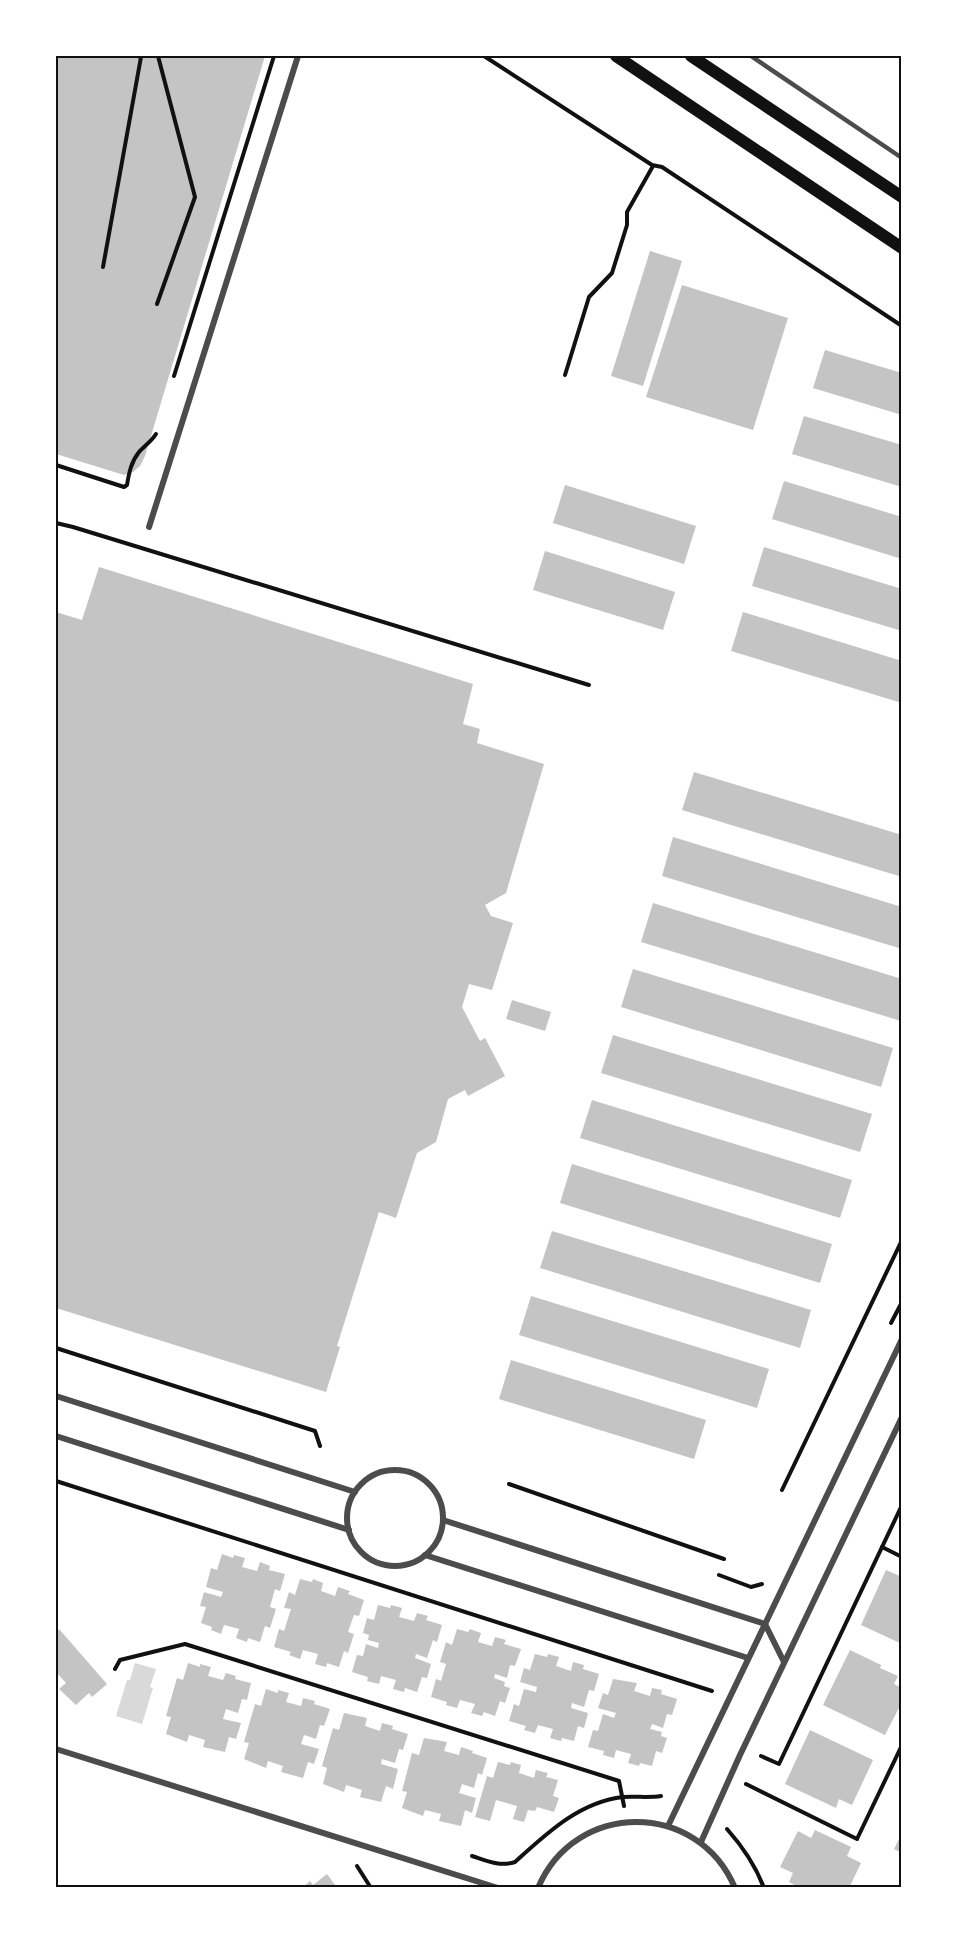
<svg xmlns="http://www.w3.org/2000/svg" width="957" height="1943" font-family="'Golos Text',sans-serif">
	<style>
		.water { fill: #d9d9d9 }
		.building { fill: #c4c4c4 }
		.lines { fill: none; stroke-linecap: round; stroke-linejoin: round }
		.path { stroke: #111; stroke-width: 4 }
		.service { stroke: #4c4c4c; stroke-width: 4.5 }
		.minor { stroke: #4c4c4c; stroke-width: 6 }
		.secondary { stroke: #111; stroke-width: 12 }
		.neatline { fill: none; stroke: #111; stroke-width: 2 }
	</style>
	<rect width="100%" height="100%" fill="#fff"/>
	<path class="water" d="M135,1663L156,1669L150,1687L153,1688L142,1724L116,1716L127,1680H130Z"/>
	<g class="building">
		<path d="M56,56H265L145,456L140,466L133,472L124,475L56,454Z"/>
		<path d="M650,251L682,261L643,386L611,376Z"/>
		<path d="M682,285L788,318L753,430L646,397Z"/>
		<path d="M825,350L902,373V415L813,388Z"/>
		<path d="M804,416L902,445V487L792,454Z"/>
		<path d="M784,481L902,517V559L772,519Z"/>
		<path d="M565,485L696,526L684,564L553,523Z"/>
		<path d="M764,547L902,589V631L752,586Z"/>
		<path d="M545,551L675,592L663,630L533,590Z"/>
		<path d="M99,567L473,684L463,724L480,729L477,743L544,764L506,893L485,905L491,916L513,923L492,990L469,984L462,1007L480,1041L485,1038L505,1076L468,1096L465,1090L448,1099L436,1142L417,1153L396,1218L379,1212L337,1346L340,1347L326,1392L56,1308V612L82,620Z"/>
		<path d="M743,612L902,661V703L731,651Z"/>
		<path d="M694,772L902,835V877L682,810Z"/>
		<path d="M673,837L902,907V949L662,876Z"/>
		<path d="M653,903L902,979L901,1021L641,942Z"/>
		<path d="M633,969L893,1048L881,1087L621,1007Z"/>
		<path d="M512,1000L551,1012L545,1031L506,1019Z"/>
		<path d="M613,1035L872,1114L860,1152L601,1073Z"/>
		<path d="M592,1100L852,1180L840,1218L580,1138Z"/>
		<path d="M572,1164L832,1244L820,1283L560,1203Z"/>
		<path d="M552,1231L811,1310L800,1348L540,1268Z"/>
		<path d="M531,1296L769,1369L757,1408L519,1335Z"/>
		<path d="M511,1360L706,1420L694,1459L499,1399Z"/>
		<path d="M222,1554L233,1558L234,1555L245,1558L242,1567L257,1571L260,1562L270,1566L269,1570L285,1574L280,1591L275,1589L270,1607L276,1609L270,1628L265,1626L260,1642L248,1638L247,1642L236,1638L239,1629L224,1625L221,1634L211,1630L212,1627L201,1623L206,1607L200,1606L204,1592L221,1597L223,1592L206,1587L211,1568L217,1570Z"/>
		<path d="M886,1570L902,1577V1644L861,1625Z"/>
		<path d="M300,1579L312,1582L313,1579L323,1583L321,1591L335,1596L338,1587L350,1591L348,1594L364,1600L359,1616L354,1615L348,1632L354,1634L348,1653L344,1651L339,1667L327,1663L326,1667L315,1664L318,1654L303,1650L300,1659L289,1655L291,1652L274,1647L279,1629L284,1631L291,1609L284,1608L289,1592L295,1595Z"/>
		<path d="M378,1605L390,1608L391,1605L402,1608L399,1617L414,1621L417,1613L428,1616L426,1620L442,1625L437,1642L433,1640L427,1658L416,1654L415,1658L431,1664L427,1678L422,1677L417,1692L405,1688L404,1692L393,1689L396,1680L381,1676L379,1684L367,1681L368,1677L352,1672L357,1655L363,1656L366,1644L378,1648L379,1643L368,1640L369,1635L363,1633L367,1618L374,1620Z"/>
		<path d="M59,1629L107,1684L92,1697L89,1693L76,1705L59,1689L66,1683L56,1672V1633Z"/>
		<path d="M457,1629L468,1632L470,1629L481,1633L478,1642L492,1646L495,1637L506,1640L504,1644L521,1649L515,1666L510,1665L507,1678L495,1674L494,1678L505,1682L504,1686L510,1688L505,1703L500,1701L495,1716L484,1712L482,1716L471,1713L475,1704L460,1700L457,1708L446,1705L447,1702L431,1697L436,1679L441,1681L446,1664L440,1662L446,1642L452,1645Z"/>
		<path d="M850,1650L881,1665L880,1668L898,1676L894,1684L902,1688V1702L885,1735L823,1705Z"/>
		<path d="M535,1654L547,1657L548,1654L559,1657L556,1666L571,1671L573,1662L584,1665L583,1669L599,1674L594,1691L589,1690L584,1707L572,1703L571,1708L588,1713L584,1728L578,1726L574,1741L562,1738L561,1741L550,1738L553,1729L538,1725L535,1733L524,1730L526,1726L509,1721L514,1704L519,1706L524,1689L536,1692L537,1687L520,1682L524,1668L530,1670Z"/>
		<path d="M188,1663L200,1667V1664L211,1667L208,1676L223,1680L226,1673L236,1676L235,1679L251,1683L247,1700L242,1699L238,1713L226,1709L223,1719L241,1723L236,1739L229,1737L225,1752L203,1747L205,1740L189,1735L187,1742L166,1734L171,1717L166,1716L177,1678L183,1680Z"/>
		<path d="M613,1679L637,1683L634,1691L650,1696L652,1688L662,1690L661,1694L677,1699L672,1715L667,1714L663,1728L652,1724L650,1729L662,1732L661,1736L667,1738L662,1753L656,1751L652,1766L640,1763L639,1766L628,1763L631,1754L616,1750L614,1758L603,1755L604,1751L588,1747L593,1730L598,1731L603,1714L614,1718L616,1713L598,1708L603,1693L608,1695Z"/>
		<path d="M266,1689L278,1693V1690L289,1693L286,1702L301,1706L303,1698L315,1701L314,1704L330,1709L324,1726L320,1725L316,1739L304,1735L301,1744L319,1749L314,1764L308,1762L303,1778L281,1772L283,1766L268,1761L266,1768L244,1759L249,1743L244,1742L255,1704L261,1706Z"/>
		<path d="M344,1713L367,1718L365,1726L380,1731L382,1723L393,1726L392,1729L408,1734L403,1750L399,1749L395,1763L382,1759L381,1764L398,1769L393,1789L386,1786L381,1802L360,1797L362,1790L346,1785L344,1792L323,1784L327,1768L322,1766L333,1728L339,1730Z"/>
		<path d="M810,1730L873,1760L852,1805L839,1799L836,1808L785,1784Z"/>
		<path d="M424,1738L447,1742L444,1751L459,1755L461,1747L473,1751L472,1753L487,1758L482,1775L478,1773L474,1788L462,1784L459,1793L476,1798L472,1813L465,1810L461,1826L439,1821L441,1814L425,1810L423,1816L402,1808L407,1792L402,1791L412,1753L419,1755Z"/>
		<path d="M498,1762L510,1765L511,1762L521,1765L519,1773L534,1778L536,1770L548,1773L546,1777L558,1780L553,1796L559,1798L554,1812L537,1807L535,1811L528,1810L524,1822L513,1819L517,1806L496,1800L490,1821L475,1817L487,1776L493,1778Z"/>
		<path d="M815,1830L851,1847L847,1856L861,1863L849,1888H800L789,1882L793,1873L780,1867L798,1831L811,1838Z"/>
		<path d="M902,1833V1853L894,1849Z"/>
		<path d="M327,1874L337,1888H302L310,1881L313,1885Z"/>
	</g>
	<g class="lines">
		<g class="path">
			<path d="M484,56L652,165L662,167L902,326"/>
			<path d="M103,267L141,57L138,56"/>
			<path d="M157,304L195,197L158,56"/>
			<path d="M565,375L589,297L612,273L627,225V212L653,166"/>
			<path d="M174,376L274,56"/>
			<path d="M56,465L124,487L127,485C129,473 131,462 139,452C144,446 151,442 156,434"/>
			<path d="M56,523L73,527L589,685"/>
			<path d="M891,1323L902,1302"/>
			<path d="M56,1348L315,1431L320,1446"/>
			<path d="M56,1481L712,1691"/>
			<path d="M509,1484L724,1559"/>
			<path d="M782,1490L902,1240"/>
			<path d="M882,1547L902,1557"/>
			<path d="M719,1575L751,1587L762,1584"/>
			<path d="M115,1669L120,1660L185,1644L619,1781L624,1806"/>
			<path d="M761,1756L779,1764L902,1505"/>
			<path d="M746,1784L857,1839L902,1745"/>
			<path d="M727,1829C743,1847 755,1864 764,1888"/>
			<path d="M472,1856C487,1861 500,1867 515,1862C546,1834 579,1802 623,1797C635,1796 648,1798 661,1796"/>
			<path d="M357,1866L371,1888"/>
		</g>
		<path class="service" d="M751,56L902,158"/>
		<g class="minor">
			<path d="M149,527L298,56"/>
			<path d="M56,1396L355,1492"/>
			<path d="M56,1436L349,1530"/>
			<circle cx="395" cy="1518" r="48"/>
			<path d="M443,1520L765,1624L784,1662"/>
			<path d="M425,1555L748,1658"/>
			<path d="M56,1749L498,1888"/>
			<path d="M668,1826L902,1339"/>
			<path d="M701,1842L740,1755L902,1417"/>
			<path d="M538,1888C575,1800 698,1800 735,1888"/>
		</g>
		<g class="secondary">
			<path d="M616,56L902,248"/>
			<path d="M691,56L902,197"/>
		</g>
	</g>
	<rect width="957" height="1943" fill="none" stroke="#ffffff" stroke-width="114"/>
	<rect x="57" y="57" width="843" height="1829" class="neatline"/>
</svg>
